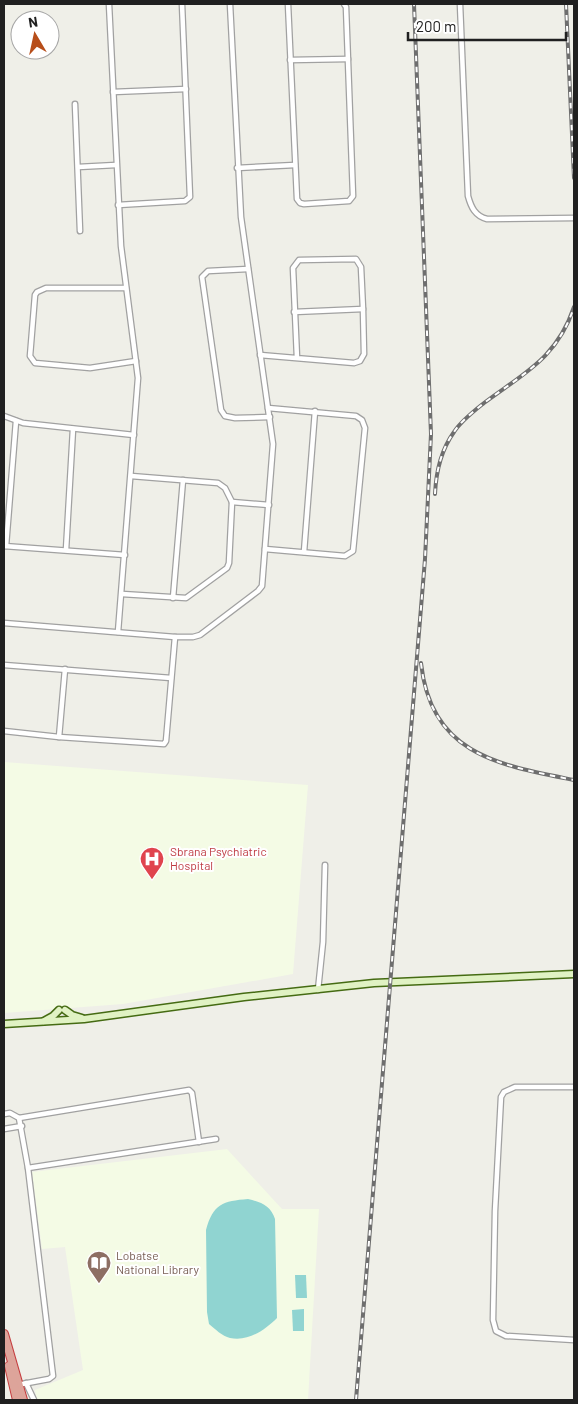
<svg xmlns="http://www.w3.org/2000/svg" width="578" height="1404" font-family="Barlow,sans-serif">
	<style>
		.education { fill: #f4fbe5 }
		.pitch { fill: #90d4d1 }
		.lines { fill: none; stroke-linecap: round; stroke-linejoin: round }
		.street-casing { stroke: #a1a1a1; stroke-width: 7 }
		.secondary-casing { stroke: #456b13; stroke-width: 9 }
		.highway-casing { stroke: #c53d3f; stroke-width: 10 }
		.street { stroke: #fff; stroke-width: 4.5 }
		.secondary { stroke: #e0f2c3; stroke-width: 6 }
		.highway { stroke: #dda49a; stroke-width: 8 }
		.rail-casing { stroke: #6e6e6e; stroke-width: 4 }
		.rail { stroke: #fff; stroke-width: 2; stroke-dasharray: 5.5; stroke-linecap: butt }
		.labels { text-anchor: middle; stroke-width: 4; stroke-linejoin: round; paint-order: stroke }
		.health-label { font-size: 12px; fill: #be3a42; stroke: #fff; text-anchor: start }
		.education-label { font-size: 12px; fill: #785e54; stroke: #fff; text-anchor: start }
	</style>
	<rect width="100%" height="100%" fill="#efefe8"/>
	<g class="education">
		<path d="M4,762L308,785L293,974L123,1004L4,1013Z"/>
		<path d="M227,1149L282,1209H319L308,1400H37L35,1390L83,1370L65,1247L42,1249L32,1172Z"/>
	</g>
	<g class="pitch">
		<path d="M248,1199C261,1202 271,1206 275,1219L277,1318C265,1330 248,1342 230,1338C222,1336 215,1329 209,1324L207,1312L206,1230C213,1204 223,1201 248,1199Z"/>
		<path d="M295,1275H306L307,1298H296Z"/>
		<path d="M304,1309V1331H293L292,1310Z"/>
	</g>
	<g class="lines">
		<defs>
			<g id="street">
				<path d="M109,4L121,246L138,378L118,632"/>
				<path d="M288,4L297,199L300,203L304,204L349,201L353,196L346,7L344,4"/>
				<path d="M460,4L468,196C471,207 475,216 487,219L574,218"/>
				<path d="M290,60L348,59"/>
				<path d="M113,92L186,89"/>
				<path d="M75,104L80,231"/>
				<path d="M78,167L116,165"/>
				<path d="M237,168L295,165"/>
				<path d="M118,205L185,201L190,197L182,4"/>
				<path d="M248,269L208,271L202,277L221,410L225,416L235,418L270,417"/>
				<path d="M126,288H46L37,292L35,295L30,356L35,363L90,368L136,361"/>
				<path d="M294,312L363,309"/>
				<path d="M260,355L354,363L360,361L364,354L363,309L361,267L356,259L299,260L293,268L297,358"/>
				<path d="M4,416L23,423L134,435"/>
				<path d="M232,502L269,505"/>
				<path d="M4,546L125,555"/>
				<path d="M6,546L16,421"/>
				<path d="M265,549L345,556L353,551L365,428L362,420L356,416L268,408"/>
				<path d="M66,550L73,429"/>
				<path d="M304,552L315,411"/>
				<path d="M122,594L186,598L227,568L229,563L232,502L225,488L218,483L131,476"/>
				<path d="M173,598L183,480"/>
				<path d="M4,623L175,637H193L200,635L258,591L262,586L273,444L241,217L230,4"/>
				<path d="M4,665L171,678"/>
				<path d="M4,731L59,737L164,744L166,741L175,637"/>
				<path d="M59,737L65,669"/>
				<path d="M318,990L323,942L325,865"/>
				<path d="M574,1087H515L504,1092L501,1097L495,1211L493,1320L496,1331L506,1336L574,1340"/>
				<path d="M4,1114L10,1113L19,1118L189,1090L192,1093L199,1142"/>
				<path d="M4,1129L22,1126"/>
				<path d="M28,1168L216,1139"/>
				<path d="M26,1383L34,1400"/>
				<path d="M17,1385L49,1379L53,1376L28,1168L19,1118"/>
			</g>
			<g id="secondary">
				<path d="M65,1010L72,1015L82,1018"/>
				<path d="M44,1021L53,1016L59,1010"/>
				<path d="M4,1024L84,1019L244,997L374,983L574,974"/>
			</g>
			<g id="highway">
				<path d="M4,1334L23,1400"/>
				<path d="M9,1366L17,1400"/>
			</g>
		</defs>
		<use href="#street" class="street-casing"/>
		<use href="#secondary" class="secondary-casing"/>
		<use href="#highway" class="highway-casing"/>
		<use href="#street" class="street"/>
		<use href="#secondary" class="secondary"/>
		<use href="#highway" class="highway"/>
		<defs>
			<g id="rail">
				<path d="M566,4L574,178"/>
				<path d="M435,494C436,472 441,450 454,432C461,421 474,411 484,403C524,373 557,358 574,307"/>
				<path d="M421,663C431,755 499,765 574,780"/>
				<path d="M356,1400L425,559L431,434L414,4"/>
			</g>
		</defs>
		<use href="#rail" class="rail-casing"/>
		<use href="#rail" class="rail"/>
	</g>
	<defs>
		<symbol id="hospital-pin" viewBox="-11 -11 22 30"><path d="M0 17L-7.5 6A9.5 9.5 0 1 1 7.5 6Z" fill="#e0444e" stroke="#fff"/><path d="M-5-5h3v3.5h4V-5h3V5h-3V1.5h-4V5h-3Z" fill="#fff"/></symbol>
		<symbol id="library-pin" viewBox="-11 -11 22 30"><path d="M0 17L-7.5 6A9.5 9.5 0 1 1 7.5 6Z" fill="#8d6e63" stroke="#fff"/><path d="M-6-4Q-3-5.5-.7-3.5V5Q-3 3-6 4ZM6-4Q3-5.5 .7-3.5V5Q3 3 6 4Z" fill="#fff"/></symbol>
	</defs>
	<g fill-rule="evenodd">
		<use href="#hospital-pin" x="138" y="845" width="28" height="38"/>
		<use href="#library-pin" x="85" y="1249" width="28" height="38"/>
	</g>
	<g class="labels">
		<g class="health-label">
			<text x="170" y="856">Sbrana Psychiatric<tspan x="170" dy="14">Hospital</tspan></text>
		</g>
		<g class="education-label">
			<text x="116" y="1260">Lobatse<tspan x="116" dy="14">National Library</tspan></text>
		</g>
	</g>
	<rect width="578" height="1404" fill="none" stroke="#202020" stroke-width="10"/>
	<g transform="translate(35 35) rotate(351)"><circle r="24" fill="#ffffff" stroke="#a6a6a6"/>
	<path d="M0-4L9 19L0 12L-9 19Z" fill="#b74e1a"/>
	<text y="-8" font-size="14" font-weight="bold" text-anchor="middle" fill="#202020">N</text>
	</g>
	<path d="M408 32v8h158v-8" fill="none" stroke="#202020" stroke-width="2.5"/>
	<text x="416" y="32" font-size="15" fill="#202020" stroke="#ffffff" stroke-width="4" paint-order="stroke">200 m</text>
</svg>
